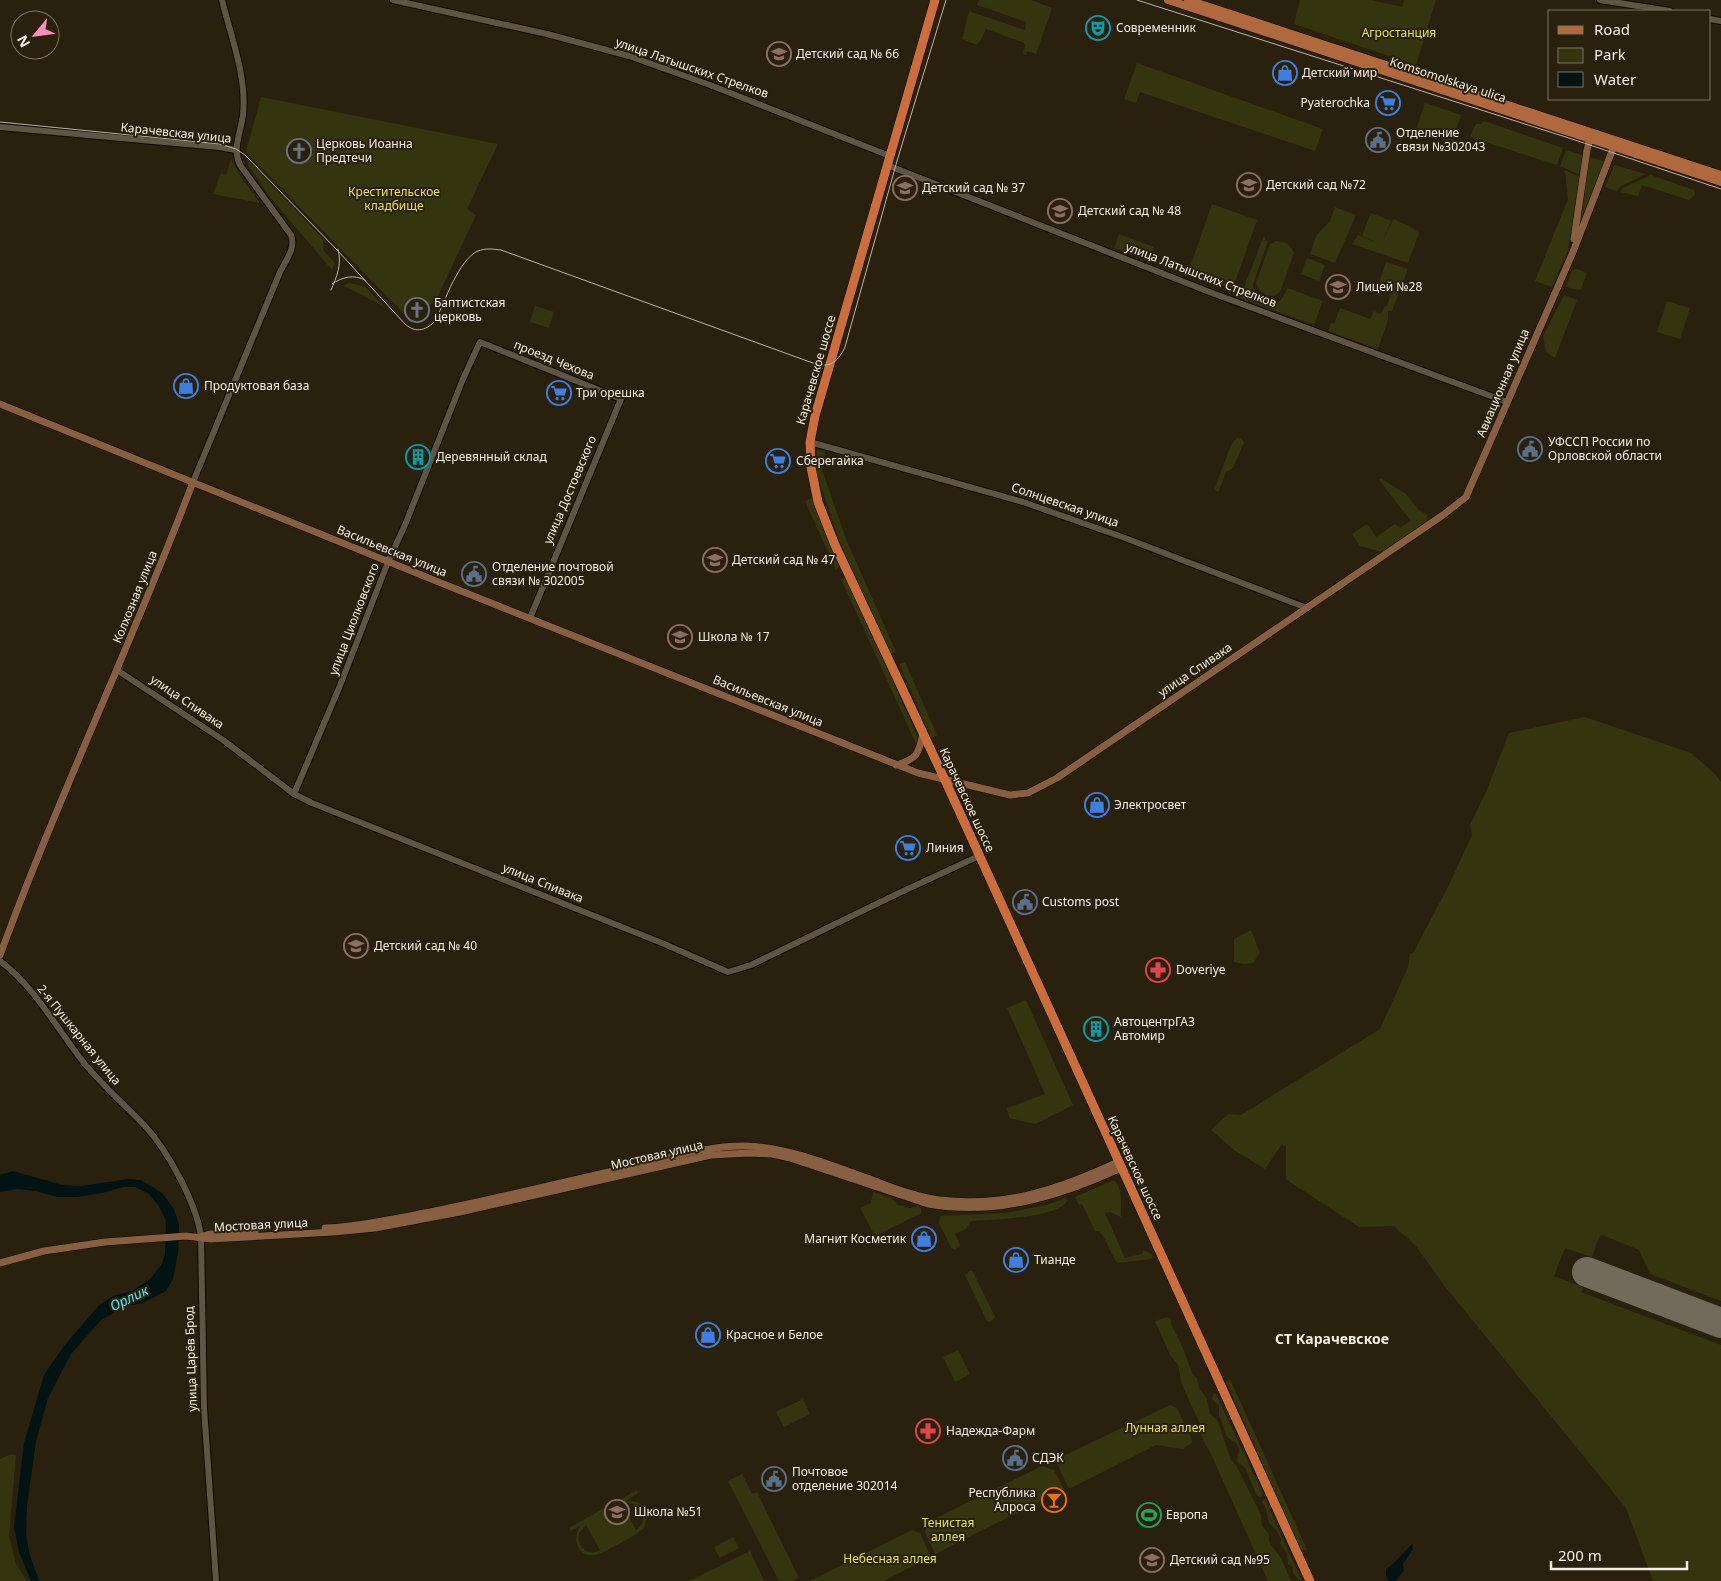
<svg xmlns="http://www.w3.org/2000/svg" width="1721" height="1581" font-family="'Noto Sans',sans-serif">
	<style>
		.green { fill: #34350f; fill-rule: evenodd }
		.water { fill: #021314 }
		.lines { fill: none; stroke-linecap: round; stroke-linejoin: round }
		.runway { stroke: #726a5a; stroke-width: 30 }
		.tertiary-casing { stroke: #120900; stroke-width: 8 }
		.secondary-casing { stroke: #120900; stroke-width: 8 }
		.primary-casing { stroke: #120900; stroke-width: 9 }
		.trunk-casing { stroke: #120900; stroke-width: 10 }
		.tertiary { stroke: #605542; stroke-width: 6 }
		.secondary { stroke: #885f40; stroke-width: 7 }
		.primary { stroke: #b0683f; stroke-width: 8 }
		.trunk { stroke: #ca6e3e; stroke-width: 9 }
		.tram { stroke: #bab3a6; stroke-width: 1 }
		.labels { text-anchor: middle; stroke-width: 4; stroke-linejoin: round; paint-order: stroke }
		.poi-label { font-size: 12px; fill: #f4eee3; stroke: #2a200e; text-anchor: start }
		.park-label { font-size: 12px; fill: #e1e358; stroke: #2a200e }
		.street-label { font-size: 12px; fill: #f4eee3; stroke: #2a200e }
		.water-label { font-size: 14px; font-style: italic; fill: #4ae5ee; stroke: #2a200e }
		.neighbourhood-label { font-size: 14px; font-weight: bold; fill: #f4eee3; stroke: #2a200e }
	</style>
	<rect width="100%" height="100%" fill="#2a200e"/>
	<g class="green">
		<path d="M979,0H1031L1052,8L1036,54L1027,51L1026,55L1022,53L1025,46L1024,43L986,29L981,40L977,45L962,39L969,11L1025,30L1026,22L977,5Z"/>
		<path d="M1300,0H1371L1402,7L1404,0H1436L1416,65L1294,24Z"/>
		<path d="M1137,63L1323,129L1315,151L1140,92L1136,103L1124,99Z"/>
		<path d="M261,97L498,144L467,209L476,215L437,298L412,322L246,152Z"/>
		<path d="M1425,103L1461,115L1452,142L1416,130Z"/>
		<path d="M1484,121L1563,148L1557,165L1470,137L1476,124H1481Z"/>
		<path d="M1566,150L1582,155L1580,175L1560,166Z"/>
		<path d="M1589,157L1606,162L1578,229Z"/>
		<path d="M231,159L243,180L260,203L213,194L221,173L226,175Z"/>
		<path d="M247,159L323,239V250L335,263L332,270L270,197L249,167Z"/>
		<path d="M1614,165L1646,174L1621,186L1617,191L1605,187Z"/>
		<path d="M1565,170L1580,177L1568,250L1552,287L1535,281L1568,199Z"/>
		<path d="M1651,175L1694,190L1695,195L1689,200L1642,185L1638,196L1620,192L1623,188Z"/>
		<path d="M1212,204L1257,220L1233,288L1188,273Z"/>
		<path d="M1335,207L1356,215L1335,263L1310,254L1316,236L1330,221Z"/>
		<path d="M1371,213L1391,221L1383,241L1393,219L1409,226L1419,233L1408,263L1352,244L1358,235L1382,245L1362,236Z"/>
		<path d="M1119,234L1154,247L1148,261L1114,248Z"/>
		<path d="M1264,235L1265,240L1268,241L1253,284L1254,294L1278,302L1281,300L1288,288L1323,301L1314,325L1240,298Z"/>
		<path d="M1276,241C1286,242 1290,244 1294,253L1280,292L1274,296L1266,295L1259,290L1256,283L1270,244Z"/>
		<path d="M1307,258L1325,265L1319,281L1301,274Z"/>
		<path d="M1386,262L1408,269L1392,311H1388V320L1378,349L1328,331L1331,323L1334,324L1340,308L1370,319L1374,311L1381,314L1384,307L1387,306L1393,287L1379,283Z"/>
		<path d="M1577,269L1587,273L1581,289L1577,290L1566,287L1572,270Z"/>
		<path d="M348,283L364,286L385,307L344,286Z"/>
		<path d="M1564,295L1577,300L1555,358L1546,352L1543,336Z"/>
		<path d="M1667,301L1690,308L1680,339L1657,332Z"/>
		<path d="M535,306L554,312L549,328L530,322Z"/>
		<path d="M1237,438H1241L1244,442L1233,468L1226,472L1219,491L1217,492L1215,488L1231,445Z"/>
		<path d="M817,450L825,451L822,470L846,539L896,652L891,654L840,542L815,469Z"/>
		<path d="M1380,478L1406,494L1418,509L1427,515V521L1382,552L1360,546L1352,534L1367,524L1376,537L1395,524L1400,528L1411,521L1379,480Z"/>
		<path d="M812,498L839,566L836,570L805,501Z"/>
		<path d="M846,576L918,738V748L841,579Z"/>
		<path d="M905,662L937,735L932,738L899,664Z"/>
		<path d="M1585,717L1691,753L1715,774L1721,782V1301L1650,1274L1639,1250L1602,1235L1599,1237L1592,1257L1565,1248L1554,1276L1583,1287L1581,1292L1721,1345V1581H1653L1626,1508L1447,1289L1415,1245L1394,1226L1359,1227L1290,1182L1286,1179V1147L1282,1144L1265,1169L1234,1150L1211,1130L1228,1114L1241,1115L1380,1029L1408,967L1410,954L1413,953L1448,887L1472,835L1470,825L1486,792L1509,733Z"/>
		<path d="M1251,930L1260,953L1253,963L1244,964L1234,962V939Z"/>
		<path d="M1026,1000L1073,1105L1035,1124L1009,1118L1007,1108L1045,1094L1007,1008Z"/>
		<path d="M1114,1180C1123,1188 1121,1206 1121,1217L1110,1212L1105,1213L1125,1258L1142,1254L1143,1250L1152,1254L1153,1257L1151,1259L1118,1263L1115,1260L1103,1236L1099,1231H1095L1082,1204L1079,1205L1075,1197Z"/>
		<path d="M873,1192L891,1198L898,1205L910,1208L918,1206L921,1208V1213L877,1235L874,1234L860,1208L871,1203Z"/>
		<path d="M1066,1198L1067,1201C1058,1218 989,1220 971,1221L966,1229L955,1234L960,1245L955,1250L952,1249L939,1223L940,1216L1006,1213L1046,1205Z"/>
		<path d="M970,1271L973,1272L995,1317L991,1322L987,1321L965,1275Z"/>
		<path d="M1167,1317L1171,1319V1324L1183,1348L1192,1373L1197,1378L1199,1388L1207,1399L1210,1414L1217,1420L1231,1460L1236,1465L1261,1515L1262,1526L1269,1534V1542L1281,1558L1291,1581H1268L1210,1452L1202,1438L1200,1424L1182,1385L1178,1365L1170,1355L1155,1321Z"/>
		<path d="M958,1350L970,1374L955,1382L943,1357Z"/>
		<path d="M1230,1379L1307,1550H1301L1226,1381Z"/>
		<path d="M1213,1393L1216,1394L1263,1494L1261,1497L1257,1496L1245,1468L1237,1461L1239,1450L1237,1444L1227,1437L1219,1415V1406L1212,1399Z"/>
		<path d="M803,1399L810,1414L784,1427L776,1412Z"/>
		<path d="M1170,1405L1177,1408L1192,1440V1443L1185,1447L1183,1449L1156,1445L1069,1489L1057,1464L1059,1458Z"/>
		<path d="M11,1454L16,1455L9,1536L16,1564L27,1581H0V1459Z"/>
		<path d="M1042,1466L1054,1470L1064,1489L935,1554L925,1532L928,1522Z"/>
		<path d="M742,1474L752,1494L757,1492L799,1578L792,1581H779L728,1481Z"/>
		<path d="M637,1490L638,1493L626,1501C634,1500 642,1502 646,1510C648,1516 647,1524 643,1529C638,1534 602,1554 595,1555C577,1558 572,1538 580,1526L571,1531L569,1528ZM628,1503C644,1505 649,1521 636,1530L622,1505ZM586,1525L600,1550C587,1557 576,1546 579,1533Z"/>
		<path d="M1264,1499H1265L1302,1581H1299L1293,1573V1567L1288,1564L1287,1554L1280,1543L1281,1539L1277,1531L1269,1523L1266,1509L1262,1502Z"/>
		<path d="M912,1530L920,1533L931,1557L883,1581H810Z"/>
		<path d="M733,1537L739,1548L720,1558L714,1547Z"/>
		<path d="M750,1551L764,1581H689Z"/>
	</g>
	<g class="water">
		<path d="M13,1171L62,1185L81,1186L128,1179L141,1180L162,1193L174,1209L179,1224L178,1253L173,1279L166,1291L143,1303L126,1306L101,1320L71,1354L48,1398L36,1441L27,1506L26,1535L29,1552L39,1581H31L19,1552L14,1527L24,1443L44,1375L64,1346L99,1305L113,1296L132,1291L150,1279L162,1264L165,1254L166,1221L159,1206L148,1193L135,1187H123L102,1193L77,1197H57L36,1191L18,1189L0,1192V1175Z"/>
		<path d="M1412,1544L1413,1549L1403,1564L1404,1570L1396,1581H1389L1386,1576V1569L1392,1565Z"/>
	</g>
	<g class="lines">
		<path class="runway" d="M1587,1272L1721,1323"/>
		<defs>
			<g id="tertiary">
				<path d="M393,0L547,34L629,56L710,85L890,156"/>
				<path d="M1600,0L1670,11"/>
				<path d="M1710,19L1721,21"/>
				<path d="M0,127L219,147L236,150"/>
				<path d="M887,165L1212,293L1507,402"/>
				<path d="M810,442L1023,502L1125,538L1307,608"/>
				<path d="M193,482L280,272C286,260 296,248 291,235L240,165C232,148 241,132 243,115C247,77 231,37 222,0"/>
				<path d="M117,670L223,740L294,794L312,803L662,943L728,972L751,965L897,894L979,856"/>
				<path d="M294,794L339,688L388,562L405,525L463,379L480,342L621,399L530,618"/>
				<path d="M0,961C35,987 57,1029 84,1063C103,1086 125,1105 145,1126C168,1151 197,1204 201,1237L204,1408L216,1581"/>
			</g>
			<g id="secondary">
				<path d="M1574,239L1587,150L1590,138L1593,135"/>
				<path d="M0,404L441,583L918,773L1010,795L1028,793L1057,778L1443,515L1466,497L1573,252L1614,146"/>
				<path d="M896,765C917,759 919,754 923,733"/>
				<path d="M0,955C59,795 133,641 193,482"/>
				<path d="M325,1228C362,1226 398,1218 435,1211C499,1198 563,1182 627,1168C666,1159 707,1145 747,1146C790,1148 830,1165 870,1179C892,1188 916,1197 940,1200C1005,1208 1060,1189 1118,1162"/>
				<path d="M203,1236L210,1234L255,1232"/>
				<path d="M0,1263L44,1251L105,1242L186,1236L211,1239L334,1232L375,1228L460,1212L711,1155L750,1153L772,1154L790,1158L928,1204C996,1216 1060,1196 1121,1168"/>
			</g>
			<g id="primary">
				<path d="M1168,0L1721,182"/>
				<path d="M1188,0L1721,175"/>
			</g>
			<path id="trunk" d="M935,0L815,416L810,442L811,467L818,502L835,545L945,780L1310,1581"/>
		</defs>
		<use href="#tertiary" class="tertiary-casing"/>
		<use href="#secondary" class="secondary-casing"/>
		<use href="#primary" class="primary-casing"/>
		<use href="#trunk" class="trunk-casing"/>
		<use href="#tertiary" class="tertiary"/>
		<use href="#secondary" class="secondary"/>
		<use href="#primary" class="primary"/>
		<use href="#trunk" class="trunk"/>
		<g class="tram">
			<path d="M1137,0L1572,139L1721,189"/>
			<path d="M0,122L220,144L236,149L245,155L338,251L405,324C416,334 427,330 436,320C444,302 460,258 478,251C485,248 493,249 501,250L810,362C828,369 837,364 845,347L897,161L946,0"/>
			<path d="M332,284C342,277 354,274 365,280"/>
			<path d="M331,290C337,276 342,265 338,249"/>
		</g>
	</g>
	<defs>
		<symbol id="theatre-ring" viewBox="-11 -11 22 22"><circle r="9.5" fill="#2a200e" stroke="#0f9aa8" stroke-width="1.5"/><path d="M-5-5.5Q0-4 5-5.5V0Q5 5 0 6Q-5 5-5 0ZM-3.3-2.5H-1v1.5H-3.3ZM1-2.5H3.3v1.5H1ZM-2.8 1Q0 5.5 2.8 1Z" fill="#0f9aa8"/></symbol>
		<symbol id="school-ring" viewBox="-11 -11 22 22"><circle r="9.5" fill="#2a200e" stroke="#8d6e63" stroke-width="1.5"/><path d="M0-5L7-2L0 1L-7-2ZM-4 1L0 2.5L4 1V4Q0 6-4 4Z" fill="#8d6e63"/></symbol>
		<symbol id="shop-ring" viewBox="-11 -11 22 22"><circle r="9.5" fill="#2a200e" stroke="#3f7fe0" stroke-width="1.5"/><path d="M-5-2.5h2.3a2.7 3.5 0 0 1 5.4 0H5L5.5 6h-11ZM-1.5-2.5h3a1.5 2.3 0 0 0-3 0Z" fill="#3f7fe0"/></symbol>
		<symbol id="supermarket-ring" viewBox="-11 -11 22 22"><circle r="9.5" fill="#2a200e" stroke="#3f7fe0" stroke-width="1.5"/><path d="M-6-5.5h2.5l.6 2H6L4.5 2H-2.5L-4.4-4H-6ZM-1.5 3.2a1.3 1.3 0 1 0 .1 0ZM3 3.2a1.3 1.3 0 1 0 .1 0Z" fill="#3f7fe0"/></symbol>
		<symbol id="civic-ring" viewBox="-11 -11 22 22"><circle r="9.5" fill="#2a200e" stroke="#5c6f8a" stroke-width="1.5"/><path d="M-.6-6.5H3V-4.5H.6V-3L4-1V1h2V6H-6V1h2V-1L-.6-3ZM-1.2 2.5V6h2.4V2.5Z" fill="#5c6f8a"/></symbol>
		<symbol id="church-ring" viewBox="-11 -11 22 22"><circle r="9.5" fill="#2a200e" stroke="#6b7280" stroke-width="1.5"/><path d="M-1.2-6h2.4v3.5h3.3v2.4h-3.3V6h-2.4V-.1h-3.3v-2.4h3.3Z" fill="#6b7280"/></symbol>
		<symbol id="building-ring" viewBox="-11 -11 22 22"><circle r="9.5" fill="#2a200e" stroke="#0f9aa8" stroke-width="1.5"/><path d="M-4-6H4V6H1V3H-1V6H-4ZM-2.5-4.3h1.7v1.8h-1.7ZM.8-4.3h1.7v1.8H.8ZM-2.5-1h1.7V.8h-1.7ZM.8-1h1.7V.8H.8Z" fill="#0f9aa8"/></symbol>
		<symbol id="pharmacy-ring" viewBox="-11 -11 22 22"><circle r="9.5" fill="#2a200e" stroke="#e0444e" stroke-width="1.5"/><path d="M-2-6h4v4h4v4h-4v4h-4v-4h-4v-4h4Z" fill="#e0444e"/></symbol>
		<symbol id="bar-ring" viewBox="-11 -11 22 22"><circle r="9.5" fill="#2a200e" stroke="#e8710a" stroke-width="1.5"/><path d="M-6-5H6L.8 .8V4.5H3.5V6h-7V4.5H-.8V.8Z" fill="#e8710a"/></symbol>
		<symbol id="stadium-ring" viewBox="-11 -11 22 22"><circle r="9.5" fill="#2a200e" stroke="#2e9e5b" stroke-width="1.5"/><path d="M0-5a6.5 5 0 1 0 0 10a6.5 5 0 1 0 0-10ZM-3.5-1.8h7v3.6h-7Z" fill="#2e9e5b"/></symbol>
	</defs>
	<g fill-rule="evenodd">
		<use href="#theatre-ring" x="1084" y="14" width="28" height="28"/>
		<use href="#school-ring" x="765" y="40" width="28" height="28"/>
		<use href="#shop-ring" x="1271" y="59" width="28" height="28"/>
		<use href="#supermarket-ring" x="1374" y="89" width="28" height="28"/>
		<use href="#civic-ring" x="1364" y="126" width="28" height="28"/>
		<use href="#church-ring" x="285" y="137" width="28" height="28"/>
		<use href="#school-ring" x="1235" y="171" width="28" height="28"/>
		<use href="#school-ring" x="891" y="174" width="28" height="28"/>
		<use href="#school-ring" x="1046" y="197" width="28" height="28"/>
		<use href="#school-ring" x="1324" y="273" width="28" height="28"/>
		<use href="#church-ring" x="403" y="296" width="28" height="28"/>
		<use href="#shop-ring" x="172" y="372" width="28" height="28"/>
		<use href="#supermarket-ring" x="545" y="379" width="28" height="28"/>
		<use href="#civic-ring" x="1516" y="435" width="28" height="28"/>
		<use href="#building-ring" x="404" y="443" width="28" height="28"/>
		<use href="#supermarket-ring" x="764" y="447" width="28" height="28"/>
		<use href="#school-ring" x="701" y="546" width="28" height="28"/>
		<use href="#civic-ring" x="460" y="560" width="28" height="28"/>
		<use href="#school-ring" x="666" y="623" width="28" height="28"/>
		<use href="#shop-ring" x="1083" y="791" width="28" height="28"/>
		<use href="#supermarket-ring" x="894" y="834" width="28" height="28"/>
		<use href="#civic-ring" x="1011" y="888" width="28" height="28"/>
		<use href="#school-ring" x="342" y="932" width="28" height="28"/>
		<use href="#pharmacy-ring" x="1144" y="956" width="28" height="28"/>
		<use href="#building-ring" x="1082" y="1015" width="28" height="28"/>
		<use href="#shop-ring" x="910" y="1225" width="28" height="28"/>
		<use href="#shop-ring" x="1002" y="1246" width="28" height="28"/>
		<use href="#shop-ring" x="694" y="1321" width="28" height="28"/>
		<use href="#pharmacy-ring" x="914" y="1417" width="28" height="28"/>
		<use href="#civic-ring" x="1001" y="1444" width="28" height="28"/>
		<use href="#civic-ring" x="760" y="1465" width="28" height="28"/>
		<use href="#bar-ring" x="1040" y="1486" width="28" height="28"/>
		<use href="#school-ring" x="603" y="1498" width="28" height="28"/>
		<use href="#stadium-ring" x="1135" y="1501" width="28" height="28"/>
		<use href="#school-ring" x="1138" y="1546" width="28" height="28"/>
	</g>
	<g class="labels">
		<g class="poi-label">
			<text x="1116" y="32">Современник</text>
			<text x="796" y="58">Детский сад № 66</text>
			<text x="1302" y="77">Детский мир</text>
			<text x="1370" y="107" text-anchor="end">Pyaterochka</text>
			<text x="1396" y="137">Отделение<tspan x="1396" dy="14">связи №302043</tspan></text>
			<text x="316" y="148">Церковь Иоанна<tspan x="316" dy="14">Предтечи</tspan></text>
			<text x="1266" y="189">Детский сад №72</text>
			<text x="922" y="192">Детский сад № 37</text>
			<text x="1078" y="215">Детский сад № 48</text>
			<text x="1356" y="291">Лицей №28</text>
			<text x="434" y="307">Баптистская<tspan x="434" dy="14">церковь</tspan></text>
			<text x="204" y="390">Продуктовая база</text>
			<text x="576" y="397">Три орешка</text>
			<text x="1548" y="446">УФССП России по<tspan x="1548" dy="14">Орловской области</tspan></text>
			<text x="436" y="461">Деревянный склад</text>
			<text x="796" y="465">Сберегайка</text>
			<text x="732" y="564">Детский сад № 47</text>
			<text x="492" y="571">Отделение почтовой<tspan x="492" dy="14">связи № 302005</tspan></text>
			<text x="698" y="641">Школа № 17</text>
			<text x="1114" y="809">Электросвет</text>
			<text x="926" y="852">Линия</text>
			<text x="1042" y="906">Customs post</text>
			<text x="374" y="950">Детский сад № 40</text>
			<text x="1176" y="974">Doveriye</text>
			<text x="1114" y="1026">АвтоцентрГАЗ<tspan x="1114" dy="14">Автомир</tspan></text>
			<text x="906" y="1243" text-anchor="end">Магнит Косметик</text>
			<text x="1034" y="1264">Тианде</text>
			<text x="726" y="1339">Красное и Белое</text>
			<text x="946" y="1435">Надежда-Фарм</text>
			<text x="1032" y="1462">СДЭК</text>
			<text x="792" y="1476">Почтовое<tspan x="792" dy="14">отделение 302014</tspan></text>
			<text x="1036" y="1497" text-anchor="end">Республика<tspan x="1036" dy="14">Алроса</tspan></text>
			<text x="634" y="1516">Школа №51</text>
			<text x="1166" y="1519">Европа</text>
			<text x="1170" y="1564">Детский сад №95</text>
		</g>
		<g class="park-label">
			<text x="1399" y="37">Агростанция</text>
			<text x="394" y="196">Крестительское<tspan x="394" dy="14">кладбище</tspan></text>
			<text x="1165" y="1432">Лунная аллея</text>
			<text x="948" y="1527">Тенистая<tspan x="948" dy="14">аллея</tspan></text>
			<text x="890" y="1563">Небесная аллея</text>
		</g>
		<g class="street-label">
			<text transform="translate(692 68) rotate(19)" y="4">улица Латышских Стрелков</text>
			<text transform="translate(1448 80) rotate(18)" y="4">Komsomolskaya ulica</text>
			<text transform="translate(176 133) rotate(6)" y="4">Карачевская улица</text>
			<text transform="translate(1201 275) rotate(21)" y="4">улица Латышских Стрелков</text>
			<text transform="translate(554 360) rotate(22)" y="4">проезд Чехова</text>
			<text transform="translate(816 370) rotate(-74)" y="4">Карачевское шоссе</text>
			<text transform="translate(1503 383) rotate(-67)" y="4">Авиационная улица</text>
			<text transform="translate(570 490) rotate(-67)" y="4">улица Достоевского</text>
			<text transform="translate(1065 505) rotate(19)" y="4">Солнцевская улица</text>
			<text transform="translate(392 551) rotate(22)" y="4">Васильевская улица</text>
			<text transform="translate(135 597) rotate(-68)" y="4">Колхозная улица</text>
			<text transform="translate(354 619) rotate(-69)" y="4">улица Циолковского</text>
			<text transform="translate(1195 670) rotate(-34)" y="4">улица Спивака</text>
			<text transform="translate(768 701) rotate(22)" y="4">Васильевская улица</text>
			<text transform="translate(187 702) rotate(34)" y="4">улица Спивака</text>
			<text transform="translate(967 800) rotate(65)" y="4">Карачевское шоссе</text>
			<text transform="translate(543 883) rotate(22)" y="4">улица Спивака</text>
			<text transform="translate(79 1035) rotate(51)" y="4">2-я Пушкарная улица</text>
			<text transform="translate(657 1155) rotate(-13)" y="4">Мостовая улица</text>
			<text transform="translate(1135 1168) rotate(65)" y="4">Карачевское шоссе</text>
			<text transform="translate(261 1225) rotate(-3)" y="4">Мостовая улица</text>
			<text transform="translate(191 1359) rotate(-92)" y="4">улица Царёв Брод</text>
		</g>
		<g class="water-label">
			<text transform="translate(129 1298) rotate(-26)" y="5">Орлик</text>
		</g>
		<g class="neighbourhood-label">
			<text x="1332" y="1344">СТ Карачевское</text>
		</g>
	</g>
	<rect x="1548" y="10" width="162" height="90" fill="#2a200e" stroke="#7b7263"/>
	<rect x="1558" y="26" width="25" height="8" fill="#b0683f" stroke="#7b7263"/>
	<text x="1594" y="35" font-size="15" fill="#f4eee3">Road</text>
	<rect x="1558" y="48" width="25" height="15" fill="#34350f" stroke="#7b7263"/>
	<text x="1594" y="60" font-size="15" fill="#f4eee3">Park</text>
	<rect x="1558" y="72" width="25" height="15" fill="#021314" stroke="#7b7263"/>
	<text x="1594" y="85" font-size="15" fill="#f4eee3">Water</text>
	<g transform="translate(35 35) rotate(241)"><circle r="24" fill="#2a200e" stroke="#7b7263"/>
	<path d="M0-4L9 19L0 12L-9 19Z" fill="#fe8ebc"/>
	<text y="-8" font-size="14" font-weight="bold" text-anchor="middle" fill="#f4eee3">N</text>
	</g>
	<path d="M1551 1561v8h136v-8" fill="none" stroke="#f4eee3" stroke-width="2.5"/>
	<text x="1558" y="1561" font-size="15" fill="#f4eee3" stroke="#2a200e" stroke-width="4" paint-order="stroke">200 m</text>
</svg>
